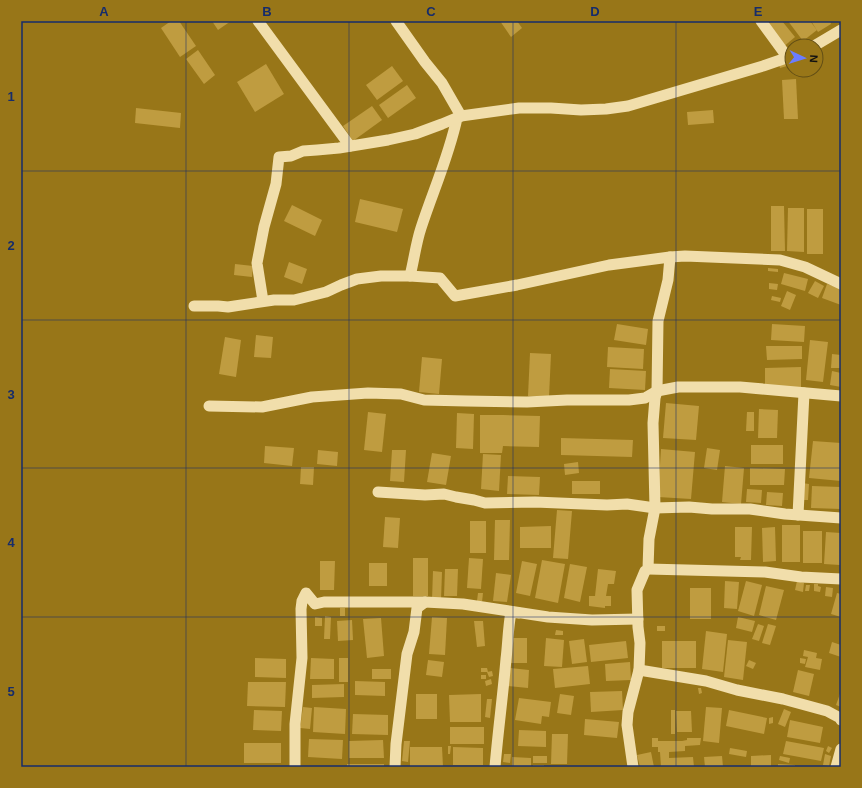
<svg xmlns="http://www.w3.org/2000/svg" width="862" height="788" font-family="Arial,sans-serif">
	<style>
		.building { fill: #bf9c40 }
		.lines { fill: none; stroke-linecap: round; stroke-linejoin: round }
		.minor { stroke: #f1deab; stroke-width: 11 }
		.grid { fill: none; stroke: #162c6b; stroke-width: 1; stroke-opacity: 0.55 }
		.neatline { fill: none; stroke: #162c6b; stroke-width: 1.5 }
		.grid-label { font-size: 13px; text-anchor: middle; font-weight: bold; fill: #162c6b }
	</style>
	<rect width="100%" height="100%" fill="#987618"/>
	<g class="building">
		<path d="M171,21H179L196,46L180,57L161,28Z"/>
		<path d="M212,21H231L218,30Z"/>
		<path d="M500,21H517L522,28L511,37Z"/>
		<path d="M772,21H782L795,37L782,48L765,26Z"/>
		<path d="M788,21H810L817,30L803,41Z"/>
		<path d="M811,21H830L831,24L818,32Z"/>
		<path d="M198,50L215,75L204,84L186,59Z"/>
		<path d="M785,63L787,66L780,68L779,65Z"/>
		<path d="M266,64L284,94L255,112L237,82Z"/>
		<path d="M392,66L403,81L377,100L366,85Z"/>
		<path d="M796,79L798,119H784L782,80Z"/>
		<path d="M407,85L416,98L388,118L379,105Z"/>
		<path d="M372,106L382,120L353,141L343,126Z"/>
		<path d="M136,108L181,113L180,128L135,123Z"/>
		<path d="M713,110L714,123L688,125L687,112Z"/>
		<path d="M360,199L403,209L397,232L355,222Z"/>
		<path d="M292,205L322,220L315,236L284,221Z"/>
		<path d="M771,206H784L785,251H771Z"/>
		<path d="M788,208H804V252L787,251Z"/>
		<rect x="807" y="209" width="16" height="45"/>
		<path d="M289,262L307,269L302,284L284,277Z"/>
		<path d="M235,264L253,266L252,277L234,275Z"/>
		<path d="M768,268L778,269V272L768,271Z"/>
		<path d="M784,273L808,279L805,291L781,284Z"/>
		<path d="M815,281L824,286L818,298L808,293Z"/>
		<path d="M769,283L778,284L777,290L769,289Z"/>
		<path d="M827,284L841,288V305L822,298Z"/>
		<path d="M787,291L796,295L790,310L781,306Z"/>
		<path d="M772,296L781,298L780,302L771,300Z"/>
		<path d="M617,324L648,329L646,345L614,340Z"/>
		<path d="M772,324L805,326L804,342L771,340Z"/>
		<path d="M256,335L273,337L271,358L254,357Z"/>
		<path d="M225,337L241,340L236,377L219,374Z"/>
		<path d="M810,340L828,342L823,382L806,380Z"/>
		<path d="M766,346H802V359L767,360Z"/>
		<path d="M608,347L644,349L643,369L607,367Z"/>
		<path d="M530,353L551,354L549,397L528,396Z"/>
		<path d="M832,354L841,355V368H831Z"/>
		<path d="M422,357L442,359L439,394L419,392Z"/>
		<path d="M801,367V387H765V368Z"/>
		<path d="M610,369L646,371L645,390L609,388Z"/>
		<path d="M832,371L841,373V387L830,385Z"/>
		<path d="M666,403L699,406L696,440L663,438Z"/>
		<path d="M759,409L778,410L777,438H758Z"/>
		<path d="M368,412L386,414L382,452L364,450Z"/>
		<path d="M747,412H754V431H746Z"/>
		<path d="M457,413L474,414L473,449L456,448Z"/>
		<path d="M480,415H503V427V415L540,416L539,447L503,446L502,453H480Z"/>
		<path d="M561,438L633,440L632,457L561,455Z"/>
		<path d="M813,441L841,443V481L809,478Z"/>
		<rect x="751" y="445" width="32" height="19"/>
		<path d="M265,446L294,448L292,466L264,463Z"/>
		<path d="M707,448L720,450L717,470L704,468Z"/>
		<path d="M661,449L695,452L691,499L658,497Z"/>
		<path d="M318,450L338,452L337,466L317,464Z"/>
		<path d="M392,450H406L404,482L390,481Z"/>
		<path d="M432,453L451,456L446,485L427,482Z"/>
		<path d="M483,454L501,455L499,491L481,489Z"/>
		<path d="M578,462L579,473L565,475L564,464Z"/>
		<path d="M725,466L744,468L741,504L722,502Z"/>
		<path d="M301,467H314L313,485L300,484Z"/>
		<path d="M750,468L785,469L784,485H750Z"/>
		<path d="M508,476L540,477L539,495L507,494Z"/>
		<rect x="572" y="481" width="28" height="13"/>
		<path d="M802,483L809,484L808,500H801Z"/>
		<path d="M812,486L841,487V509L811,508Z"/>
		<path d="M747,489L762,490L761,503L746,502Z"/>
		<path d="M767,492L783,493L782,506L766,505Z"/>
		<path d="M557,510L572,511L568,559L553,558Z"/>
		<path d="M385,517L400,518L398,548L383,547Z"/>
		<path d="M495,520H510L509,560H494Z"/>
		<rect x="470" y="521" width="16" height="32"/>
		<rect x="782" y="525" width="18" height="37"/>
		<path d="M551,526V548H520V527Z"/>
		<path d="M735,527H752L751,560H740L741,557H735Z"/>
		<path d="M775,527L776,561L763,562L762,528Z"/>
		<rect x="803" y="531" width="19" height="32"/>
		<path d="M826,532L841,533L840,565L824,564Z"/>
		<rect x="413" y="558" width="15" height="38"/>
		<path d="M469,558L483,559L481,589L467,588Z"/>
		<path d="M542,560L565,564L558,603L535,598Z"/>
		<path d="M320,561H335L334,590H320Z"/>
		<path d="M522,561L537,564L530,596L516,593Z"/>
		<rect x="369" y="563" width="18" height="23"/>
		<path d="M570,564L587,567L580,602L564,598Z"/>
		<path d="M445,569H458L457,596H444Z"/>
		<path d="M598,569L616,571L614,584H608L606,596H611V606H605V608L589,606V596H595Z"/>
		<path d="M433,571L442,572L441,600H432Z"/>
		<path d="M496,573L511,575L507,602L493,601Z"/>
		<path d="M725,581L739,582L737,609L724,608Z"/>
		<path d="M746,581L762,585L754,616L738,611Z"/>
		<path d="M797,581L804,583L803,592L795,590Z"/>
		<path d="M814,584H818V586L821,587L820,592L814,591Z"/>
		<path d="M806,585H810L809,591H805Z"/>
		<path d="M766,586L784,590L776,620L759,615Z"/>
		<path d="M826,587L833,588L832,597L825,596Z"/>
		<rect x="690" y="588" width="21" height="31"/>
		<path d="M478,593H483L482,602L477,601Z"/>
		<path d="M837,593L841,594V617L831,614Z"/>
		<rect x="340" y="608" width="5" height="8"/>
		<path d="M325,616L331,617L330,639H324Z"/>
		<path d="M315,617L322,618V626H315Z"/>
		<path d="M432,617L447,618L445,655L429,654Z"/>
		<path d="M738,617L755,621L752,632L736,628Z"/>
		<path d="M381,618L384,656L367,658L363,619Z"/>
		<path d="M352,620L353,640L338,641L337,621Z"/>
		<path d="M474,621H483L485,646L477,647Z"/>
		<path d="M758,624L764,626L759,641L752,639Z"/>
		<path d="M768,624L776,626L770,645L762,643Z"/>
		<rect x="657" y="626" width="8" height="5"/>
		<path d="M556,630L563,631V635H555Z"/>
		<path d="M706,631L727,634L723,672L702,669Z"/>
		<rect x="510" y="638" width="17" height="25"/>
		<path d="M546,638L564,640L562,667L544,666Z"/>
		<path d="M584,639L587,662L572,664L569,641Z"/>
		<path d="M728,640L747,642L743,680L724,677Z"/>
		<path d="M626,641L628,658L591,662L589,645Z"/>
		<rect x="662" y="641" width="34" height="27"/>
		<path d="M832,642L841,645V657L829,653Z"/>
		<path d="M804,650L817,653L816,658L822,659L820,670L805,667L808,657L803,656Z"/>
		<path d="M255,658L286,659V678L255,677Z"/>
		<path d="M311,658L334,659V679H310Z"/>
		<rect x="339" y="658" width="9" height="24"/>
		<path d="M800,658L806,659L805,664L800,663Z"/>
		<path d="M428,660L444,662L442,677L426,675Z"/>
		<path d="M749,660L756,663L753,669L746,666Z"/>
		<path d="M630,662L631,680L606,681L605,664Z"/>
		<path d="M588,666L590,684L555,688L553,669Z"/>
		<path d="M481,668H487L488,672H481Z"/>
		<path d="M510,668L529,670L528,688L508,686Z"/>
		<rect x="372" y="669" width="19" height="10"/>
		<path d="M798,670L814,674L809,696L793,692Z"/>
		<path d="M492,671L493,676L489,677L487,672Z"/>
		<rect x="481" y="675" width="5" height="4"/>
		<path d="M491,679L492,684L486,686L485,681Z"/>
		<path d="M355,681L385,682V696L355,695Z"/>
		<path d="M248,682H286L285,707L247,706Z"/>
		<path d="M344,684V697L312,698V685Z"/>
		<path d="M698,688H701L702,693L699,694Z"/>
		<path d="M622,691L623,710L591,712L590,692Z"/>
		<path d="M841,691V707L836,705Z"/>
		<rect x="416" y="694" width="21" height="25"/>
		<path d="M481,694V722H450L449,695Z"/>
		<path d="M560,694L574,696L571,715L557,713Z"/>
		<path d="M519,698L551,702L549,717L542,716L541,724L515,720Z"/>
		<path d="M487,699H492L490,718L485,717Z"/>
		<path d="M303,707L312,708L310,729L300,728Z"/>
		<path d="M314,707L346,709L345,734L313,732Z"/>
		<path d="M706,707L722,708L719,743L703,741Z"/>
		<path d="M784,709L791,712L785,727L778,724Z"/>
		<path d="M254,710L282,711L281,731L253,730Z"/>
		<rect x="671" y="710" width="4" height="24"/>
		<path d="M729,710L767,718L764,734L726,726Z"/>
		<path d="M676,711H691L692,732H677Z"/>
		<path d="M353,714L388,715V735L352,734Z"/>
		<path d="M773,717V723L769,724V718Z"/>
		<path d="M585,719L619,722L617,738L584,735Z"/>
		<path d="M790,720L823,727L820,743L787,737Z"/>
		<rect x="450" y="727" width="34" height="17"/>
		<path d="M519,730L546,731V747L518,746Z"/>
		<path d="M552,734H568L567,764H551Z"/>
		<path d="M652,738H658V741H682L687,740V738H701L700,745L685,746V751L669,752V758L693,757L694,767H661L660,752H658V747H652Z"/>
		<path d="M309,739L343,740L342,759L308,757Z"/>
		<path d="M383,740L384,758H349V741Z"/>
		<path d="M404,741H410L408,762L402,761Z"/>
		<path d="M786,741L824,748L821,761L783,754Z"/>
		<rect x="244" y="743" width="37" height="20"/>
		<path d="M448,746H451L450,754H448Z"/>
		<path d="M828,746L832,748L829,753L826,751Z"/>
		<path d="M410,747H442L443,767H410Z"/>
		<path d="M453,747L483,748V765H453Z"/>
		<path d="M730,748L747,751L746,757L729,754Z"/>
		<path d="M651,752L654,767H640L637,755Z"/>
		<path d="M504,754H511L510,763L503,762Z"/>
		<path d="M825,754L831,756L829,766L823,765Z"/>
		<path d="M771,755V767H751V756Z"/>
		<rect x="533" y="756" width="14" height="7"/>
		<path d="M722,756L723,767H705L704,757Z"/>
		<path d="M780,756L790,758L789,763L779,760Z"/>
		<path d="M512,757L531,758V767H512Z"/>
		<rect x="347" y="764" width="37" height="3"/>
		<path d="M778,764L795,765V767H778Z"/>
		<rect x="533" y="765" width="11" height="2"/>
	</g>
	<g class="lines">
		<g class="minor">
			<path d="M258,21L350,146"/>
			<path d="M396,21L425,62L442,83L461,116L457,118C449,156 433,191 421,228C416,243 414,260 410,276"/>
			<path d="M761,21L788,58"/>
			<path d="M814,46L841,30"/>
			<path d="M263,301L257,263L264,227L276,184L279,157L291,156L303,151L317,150L339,148L388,140L415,134L442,124L461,116L519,108H551L581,110L606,109L628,106L763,66L792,56"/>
			<path d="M194,306H218L228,307L274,300H294L326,292L341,285L357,279L381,276H410L440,278L455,296L517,285L609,265L670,257L685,256L780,260L805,267L841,284"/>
			<path d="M209,406L262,407L312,397L368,393L401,394L424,400L466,401L527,402L567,400H629L645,398L657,391L678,387H740L841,396"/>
			<path d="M378,492L425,495L444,494L456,497L474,500L485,503L535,502L607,505L627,504L655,508L689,507L712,509H750L785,514L841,518"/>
			<path d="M798,515L804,393"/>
			<path d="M648,569L765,572L801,577L841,579"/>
			<path d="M639,670L706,681L737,690L783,699L827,711L840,718L841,720"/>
			<path d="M295,767V724L302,658L301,609L302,601L306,593L315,604L324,602H425L463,604L548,617L592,620L638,619"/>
			<path d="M395,767L396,744L407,654L414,632L417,608L425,602"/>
			<path d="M495,767C498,731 503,695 506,659C508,643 508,628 511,612L519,613"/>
			<path d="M633,767L627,725L628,712L639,670L640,643L638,627L637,590L645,571L648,569L649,539L655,508L653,423L655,398L657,391L658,321L668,280L670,257"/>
			<path d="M836,767L841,749"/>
		</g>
	</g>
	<path class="grid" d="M186,21V767M349,21V767M513,21V767M676,21V767M21,171H841M21,320H841M21,468H841M21,617H841"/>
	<rect width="862" height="788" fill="none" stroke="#987618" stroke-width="44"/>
	<g transform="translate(804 58) rotate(94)"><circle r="19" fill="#987618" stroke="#624e15"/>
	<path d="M0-3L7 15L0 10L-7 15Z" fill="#6b7dff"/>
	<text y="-6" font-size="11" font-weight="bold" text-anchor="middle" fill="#111111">N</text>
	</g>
	<rect x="22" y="22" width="818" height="744" class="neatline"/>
	<g class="grid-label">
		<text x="104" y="16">A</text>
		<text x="267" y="16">B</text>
		<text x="431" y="16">C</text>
		<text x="595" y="16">D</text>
		<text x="758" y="16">E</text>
		<text x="11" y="101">1</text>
		<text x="11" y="250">2</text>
		<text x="11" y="399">3</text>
		<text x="11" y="547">4</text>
		<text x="11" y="696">5</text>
	</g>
</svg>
